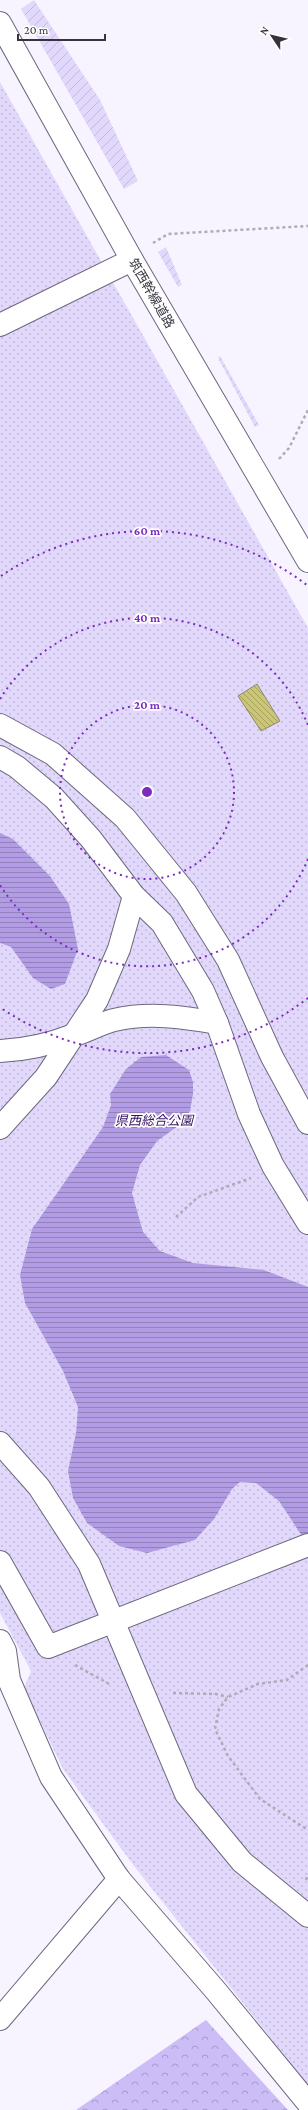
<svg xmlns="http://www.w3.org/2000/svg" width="308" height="2110" font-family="'Crimson Pro','Noto Sans JP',serif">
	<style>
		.forest { fill: url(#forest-crowns) }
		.park { fill: url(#park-dots) }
		.garden { fill: url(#garden-furrows) }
		.water { fill: url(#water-rules) }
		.building { fill: url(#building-back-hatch); stroke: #8b8a71 }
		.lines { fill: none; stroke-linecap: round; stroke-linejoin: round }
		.minor-casing { stroke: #6e687f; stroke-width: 24 }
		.path { stroke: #afacb7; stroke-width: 2.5; stroke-dasharray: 3 3; stroke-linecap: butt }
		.minor { stroke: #fff; stroke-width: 22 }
		.ring { fill: none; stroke: #7b2cbf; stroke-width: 2; stroke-dasharray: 2 4 }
		.labels { text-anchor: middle; stroke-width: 3.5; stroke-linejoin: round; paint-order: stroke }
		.street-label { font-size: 13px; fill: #36333d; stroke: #fff }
		.park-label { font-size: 13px; font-style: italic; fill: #340f62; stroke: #fff }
		.centre { fill: #7b2cbf; stroke: #fff; stroke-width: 2 }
		.ring-label { font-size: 12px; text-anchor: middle; font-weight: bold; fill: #7b2cbf; stroke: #fff; stroke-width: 3.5; stroke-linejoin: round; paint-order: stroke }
	</style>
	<defs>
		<pattern id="forest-crowns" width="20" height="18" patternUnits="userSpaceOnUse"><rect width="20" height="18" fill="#cdbdf7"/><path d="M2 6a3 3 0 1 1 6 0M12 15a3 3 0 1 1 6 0" fill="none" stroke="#a79ac9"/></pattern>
		<pattern id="park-dots" width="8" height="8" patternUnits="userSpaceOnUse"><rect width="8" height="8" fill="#e1d8fb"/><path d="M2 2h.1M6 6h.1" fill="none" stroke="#c2bad8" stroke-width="1.8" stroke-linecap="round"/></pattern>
		<pattern id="garden-furrows" width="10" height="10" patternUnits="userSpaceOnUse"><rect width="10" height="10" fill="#e1d8fb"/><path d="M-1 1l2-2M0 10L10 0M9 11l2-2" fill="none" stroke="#c2bad8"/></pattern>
		<pattern id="water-rules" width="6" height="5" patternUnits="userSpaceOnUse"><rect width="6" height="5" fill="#b29de4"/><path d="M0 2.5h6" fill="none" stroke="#9281ba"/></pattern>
		<pattern id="building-back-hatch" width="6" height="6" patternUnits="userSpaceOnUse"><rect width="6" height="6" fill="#cbc675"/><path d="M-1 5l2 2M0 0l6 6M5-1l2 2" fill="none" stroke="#a6a161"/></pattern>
	</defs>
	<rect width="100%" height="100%" fill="#f7f4ff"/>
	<path class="forest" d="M206,2020L288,2110H76Z"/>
	<path class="park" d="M0,82L308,628V2085L134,1866L63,1769L24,1688L31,1671L0,1613Z"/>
	<g class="garden">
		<path d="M34,0L100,100L138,181L124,189L21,9Z"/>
		<path d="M166,247L182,285L178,287L158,252Z"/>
		<path d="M220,356L259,425L255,427L218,358Z"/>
	</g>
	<g class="water">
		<path d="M0,833L13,839L50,876L69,904L78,949L65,984L51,989L33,978L11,947L0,943Z"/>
		<path d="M166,1055L189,1070L193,1082V1094L190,1111L181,1124L157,1141L140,1165L132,1193L143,1232L160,1251L193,1263L264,1270L308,1287V1534L302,1536L279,1501L256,1483L240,1482L232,1489L214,1519L195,1540L147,1553L119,1546L87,1523L73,1498L68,1471L76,1433L78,1407L63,1371L25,1303L20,1275L32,1229L103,1127L111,1105L110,1094L126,1069L141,1057Z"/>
	</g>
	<path class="building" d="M257,684L280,721L261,731L238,696Z"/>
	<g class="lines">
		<defs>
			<g id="minor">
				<path d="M0,23L132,260L308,561"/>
				<path d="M0,325L132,260"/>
				<path d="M0,725L53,754L125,818L186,893L228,960L272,1057L308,1123"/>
				<path d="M0,757L17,767L54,798L91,839L134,896L162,923L203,991L217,1023L249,1114L273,1166L308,1223"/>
				<path d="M0,1051C25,1050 51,1044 74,1035C88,1031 101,1023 114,1020C149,1012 183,1017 217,1023"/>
				<path d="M0,1128L46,1077L97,1000L119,949L134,896"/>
				<path d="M0,1443L39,1487L89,1564L186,1794L242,1862L308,1916"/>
				<path d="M0,1562L48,1647L308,1545"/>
				<path d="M0,1641L5,1651L9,1680L51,1777L119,1879L216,1991L308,2103"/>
				<path d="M0,2019L119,1879"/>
			</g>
		</defs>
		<use href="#minor" class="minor-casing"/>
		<g class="path">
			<path d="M153,243L168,234L308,226"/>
			<path d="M279,459L289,448L308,410"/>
			<path d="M176,1217L198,1197L251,1178"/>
			<path d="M75,1665L111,1685"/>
			<path d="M308,1665L287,1680L258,1684L228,1697L219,1709L215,1729L228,1756L260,1799L308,1830"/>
			<path d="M173,1693L216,1694L228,1697"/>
			<path d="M306,1880L308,1874"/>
		</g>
		<use href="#minor" class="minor"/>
	</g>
	<g class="ring">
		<circle cx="147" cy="792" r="87"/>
		<path d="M308 859A174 174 0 0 1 0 885M0 699A174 174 0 0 1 308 725"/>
		<path d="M308 998A261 261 0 0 1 1 1008M1 576A261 261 0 0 1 308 586"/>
	</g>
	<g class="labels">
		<g class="street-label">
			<text transform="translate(152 293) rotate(60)" y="5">筑西幹線道路</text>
		</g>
		<g class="park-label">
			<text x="154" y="1125">県西総合公園</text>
		</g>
	</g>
	<circle cx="147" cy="792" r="6" class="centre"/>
	<g class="ring-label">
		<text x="147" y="535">60 m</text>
		<text x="147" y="622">40 m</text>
		<text x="147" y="709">20 m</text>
	</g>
	<g transform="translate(272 36) rotate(305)" stroke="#ffffff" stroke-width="3" paint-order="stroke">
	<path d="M0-3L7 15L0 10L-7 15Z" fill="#36333d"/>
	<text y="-6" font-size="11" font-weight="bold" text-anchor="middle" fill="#36333d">N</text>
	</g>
	<path d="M18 34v6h87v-6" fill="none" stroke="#36333d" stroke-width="2"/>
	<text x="24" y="34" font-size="12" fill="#36333d" stroke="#ffffff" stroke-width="3" paint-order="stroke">20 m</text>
</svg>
